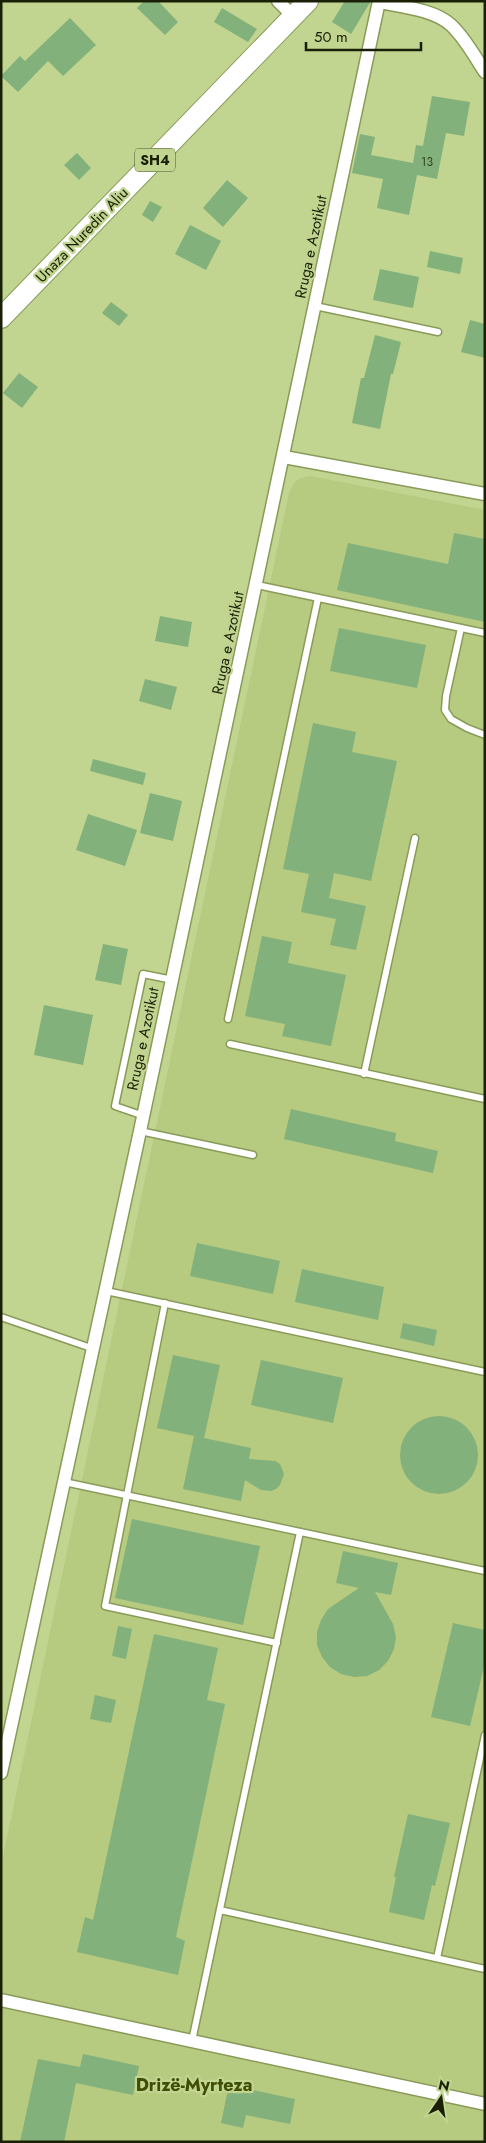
<svg xmlns="http://www.w3.org/2000/svg" width="486" height="2143" font-family="Jost,sans-serif">
	<style>
		.built { fill: #b6ca80 }
		.building { fill: #82b17b }
		.lines { fill: none; stroke-linecap: round; stroke-linejoin: round }
		.service-casing { stroke: #899b59; stroke-width: 9 }
		.minor-casing { stroke: #899b59; stroke-width: 15 }
		.primary-casing { stroke: #899b59; stroke-width: 22 }
		.service { stroke: #fff; stroke-width: 6 }
		.minor { stroke: #fff; stroke-width: 12 }
		.primary { stroke: #fff; stroke-width: 20 }
		.labels { text-anchor: middle; stroke-width: 4.5; stroke-linejoin: round; paint-order: stroke }
		.number-label { font-size: 12px; fill: #344423 }
		.shield { fill: #c1d490; stroke: #4c562f; stroke-width: 1 }
		.shield-label { font-size: 14px; font-weight: bold; fill: #1a2006 }
		.street-label { font-size: 15px; fill: #1a2006; stroke: #c1d490 }
		.quarter-label { font-size: 18px; font-weight: bold; fill: #404e05; stroke: #c1d490 }
	</style>
	<rect width="100%" height="100%" fill="#c1d490"/>
	<path class="built" d="M310,476L485,510V2142H1V1866L289,493L294,483L300,478Z"/>
	<g class="building">
		<path d="M144,1H158L178,22L165,35L137,8Z"/>
		<path d="M345,1H371L351,34L332,22Z"/>
		<path d="M222,8L257,29L248,42L214,22Z"/>
		<path d="M70,18L96,45L63,76L48,61L18,92L1,76L20,56L25,61Z"/>
		<path d="M432,96L470,102L464,136L446,133L437,179L417,175L409,215L377,208L383,179L352,173L360,134L375,137L371,155L413,163L416,145L423,146Z"/>
		<path d="M77,153L91,168L79,180L64,165Z"/>
		<path d="M227,180L248,198L223,227L203,208Z"/>
		<path d="M150,201L162,207L153,222L142,215Z"/>
		<path d="M190,225L221,241L206,270L175,254Z"/>
		<path d="M430,251L463,258L460,274L427,267Z"/>
		<path d="M380,269L419,277L413,308L373,300Z"/>
		<path d="M111,302L128,315L119,326L102,313Z"/>
		<path d="M470,320L485,324V358L461,352Z"/>
		<path d="M375,335L401,342L393,374H391L380,429L352,423L361,378H364Z"/>
		<path d="M19,373L38,387L22,408L3,393Z"/>
		<path d="M454,533L485,539V622L337,590L348,543L448,564Z"/>
		<path d="M160,616L192,622L188,647L155,641Z"/>
		<path d="M339,628L426,645L417,688L330,671Z"/>
		<path d="M145,679L177,687L171,710L139,701Z"/>
		<path d="M313,723L356,732L352,752L397,761L371,881L334,873L329,898L366,906L356,950L330,945L336,919L301,912L309,874L283,869Z"/>
		<path d="M93,759L146,773L143,785L90,771Z"/>
		<path d="M150,793L182,801L173,841L140,833Z"/>
		<path d="M88,814L137,830L125,866L76,850Z"/>
		<path d="M262,936L292,942L288,963L346,975L331,1046L282,1036L285,1024L245,1016Z"/>
		<path d="M103,944L128,949L121,985L95,980Z"/>
		<path d="M44,1005L93,1015L83,1065L34,1055Z"/>
		<path d="M291,1109L396,1133L395,1141L438,1151L433,1173L284,1139Z"/>
		<path d="M197,1243L280,1261L273,1294L190,1276Z"/>
		<path d="M302,1269L384,1287L378,1320L295,1302Z"/>
		<path d="M403,1323L437,1330L434,1346L400,1338Z"/>
		<path d="M173,1355L220,1365L204,1438L251,1448L249,1459L275,1461L280,1464L284,1474L280,1485L276,1489L271,1491L261,1490L245,1480L241,1501L183,1489L194,1436L157,1428Z"/>
		<path d="M261,1360L343,1378L333,1423L251,1405Z"/>
		<circle cx="439" cy="1455" r="39"/>
		<path d="M132,1519L260,1546L243,1625L115,1598Z"/>
		<path d="M343,1551L398,1563L391,1595L375,1592L393,1624L396,1637L394,1649L388,1661L379,1670L367,1676L354,1677L341,1674L330,1667L322,1657L317,1645V1632L321,1620L328,1609L359,1588L336,1583Z"/>
		<path d="M453,1623L485,1630V1662L470,1726L431,1717Z"/>
		<path d="M118,1626L132,1629L126,1659L112,1656Z"/>
		<path d="M154,1634L218,1648L207,1700L225,1704L176,1937L185,1941L178,1975L77,1952L85,1917L93,1920Z"/>
		<path d="M95,1695L116,1700L111,1723L90,1719Z"/>
		<path d="M408,1814L450,1823L435,1886L432,1885L424,1920L389,1912L396,1877H394Z"/>
		<path d="M83,2054L139,2066L133,2095L76,2083L64,2142H20L38,2059L80,2067Z"/>
		<path d="M229,2085L295,2099L290,2124L246,2115L243,2128L221,2123Z"/>
	</g>
	<g class="lines">
		<defs>
			<g id="service">
				<path d="M315,306L438,332"/>
				<path d="M257,585L485,633"/>
				<path d="M461,628L446,696L445,710L451,719L467,728L485,735"/>
				<path d="M228,1019L318,598"/>
				<path d="M230,1044L485,1099"/>
				<path d="M364,1074L415,838"/>
				<path d="M144,1116L115,1106L143,974L173,980"/>
				<path d="M140,1131L253,1155"/>
				<path d="M106,1291L485,1372"/>
				<path d="M165,1303L105,1606L277,1643"/>
				<path d="M1,1317L94,1349"/>
				<path d="M64,1482L485,1571"/>
				<path d="M220,1910L485,1969"/>
				<path d="M437,1958L485,1735"/>
				<path d="M192,2041L300,1532"/>
			</g>
			<g id="minor">
				<path d="M278,1L294,17"/>
				<path d="M379,2C402,7 433,9 451,25C465,38 475,57 485,72"/>
				<path d="M284,457L485,494"/>
				<path d="M1,1773L140,1131L379,1"/>
				<path d="M1,2000L485,2104"/>
			</g>
			<path id="primary" d="M1,318L308,1"/>
		</defs>
		<use href="#service" class="service-casing"/>
		<use href="#minor" class="minor-casing"/>
		<use href="#primary" class="primary-casing"/>
		<use href="#service" class="service"/>
		<use href="#minor" class="minor"/>
		<use href="#primary" class="primary"/>
	</g>
	<g class="labels">
		<g class="number-label">
			<text x="427" y="166">13</text>
		</g>
		<rect class="shield" x="135" y="148.5" width="40" height="23" rx="4"/>
		<g class="shield-label">
			<text x="155" y="165">SH4</text>
		</g>
		<g class="street-label">
			<text transform="translate(82 235) rotate(-46)" y="5">Unaza Nuredin Aliu</text>
			<text transform="translate(311 247) rotate(-78)" y="5">Rruga e Azotikut</text>
			<text transform="translate(228 643) rotate(-78)" y="5">Rruga e Azotikut</text>
			<text transform="translate(143 1039) rotate(-78)" y="5">Rruga e Azotikut</text>
		</g>
		<g class="quarter-label">
			<text x="194" y="2091">Drizë-Myrteza</text>
		</g>
	</g>
	<rect width="486" height="2143" fill="none" stroke="#1a2006" stroke-width="5"/>
	<g transform="translate(441 2098) rotate(13)" stroke="#c1d490" stroke-width="4" paint-order="stroke">
	<path d="M0-4L9 19L0 12L-9 19Z" fill="#1a2006"/>
	<text y="-8" font-size="14" font-weight="bold" text-anchor="middle" fill="#1a2006">N</text>
	</g>
	<path d="M306 42v8h115v-8" fill="none" stroke="#1a2006" stroke-width="2.5"/>
	<text x="314" y="42" font-size="15" fill="#1a2006" stroke="#c1d490" stroke-width="4" paint-order="stroke">50 m</text>
</svg>
